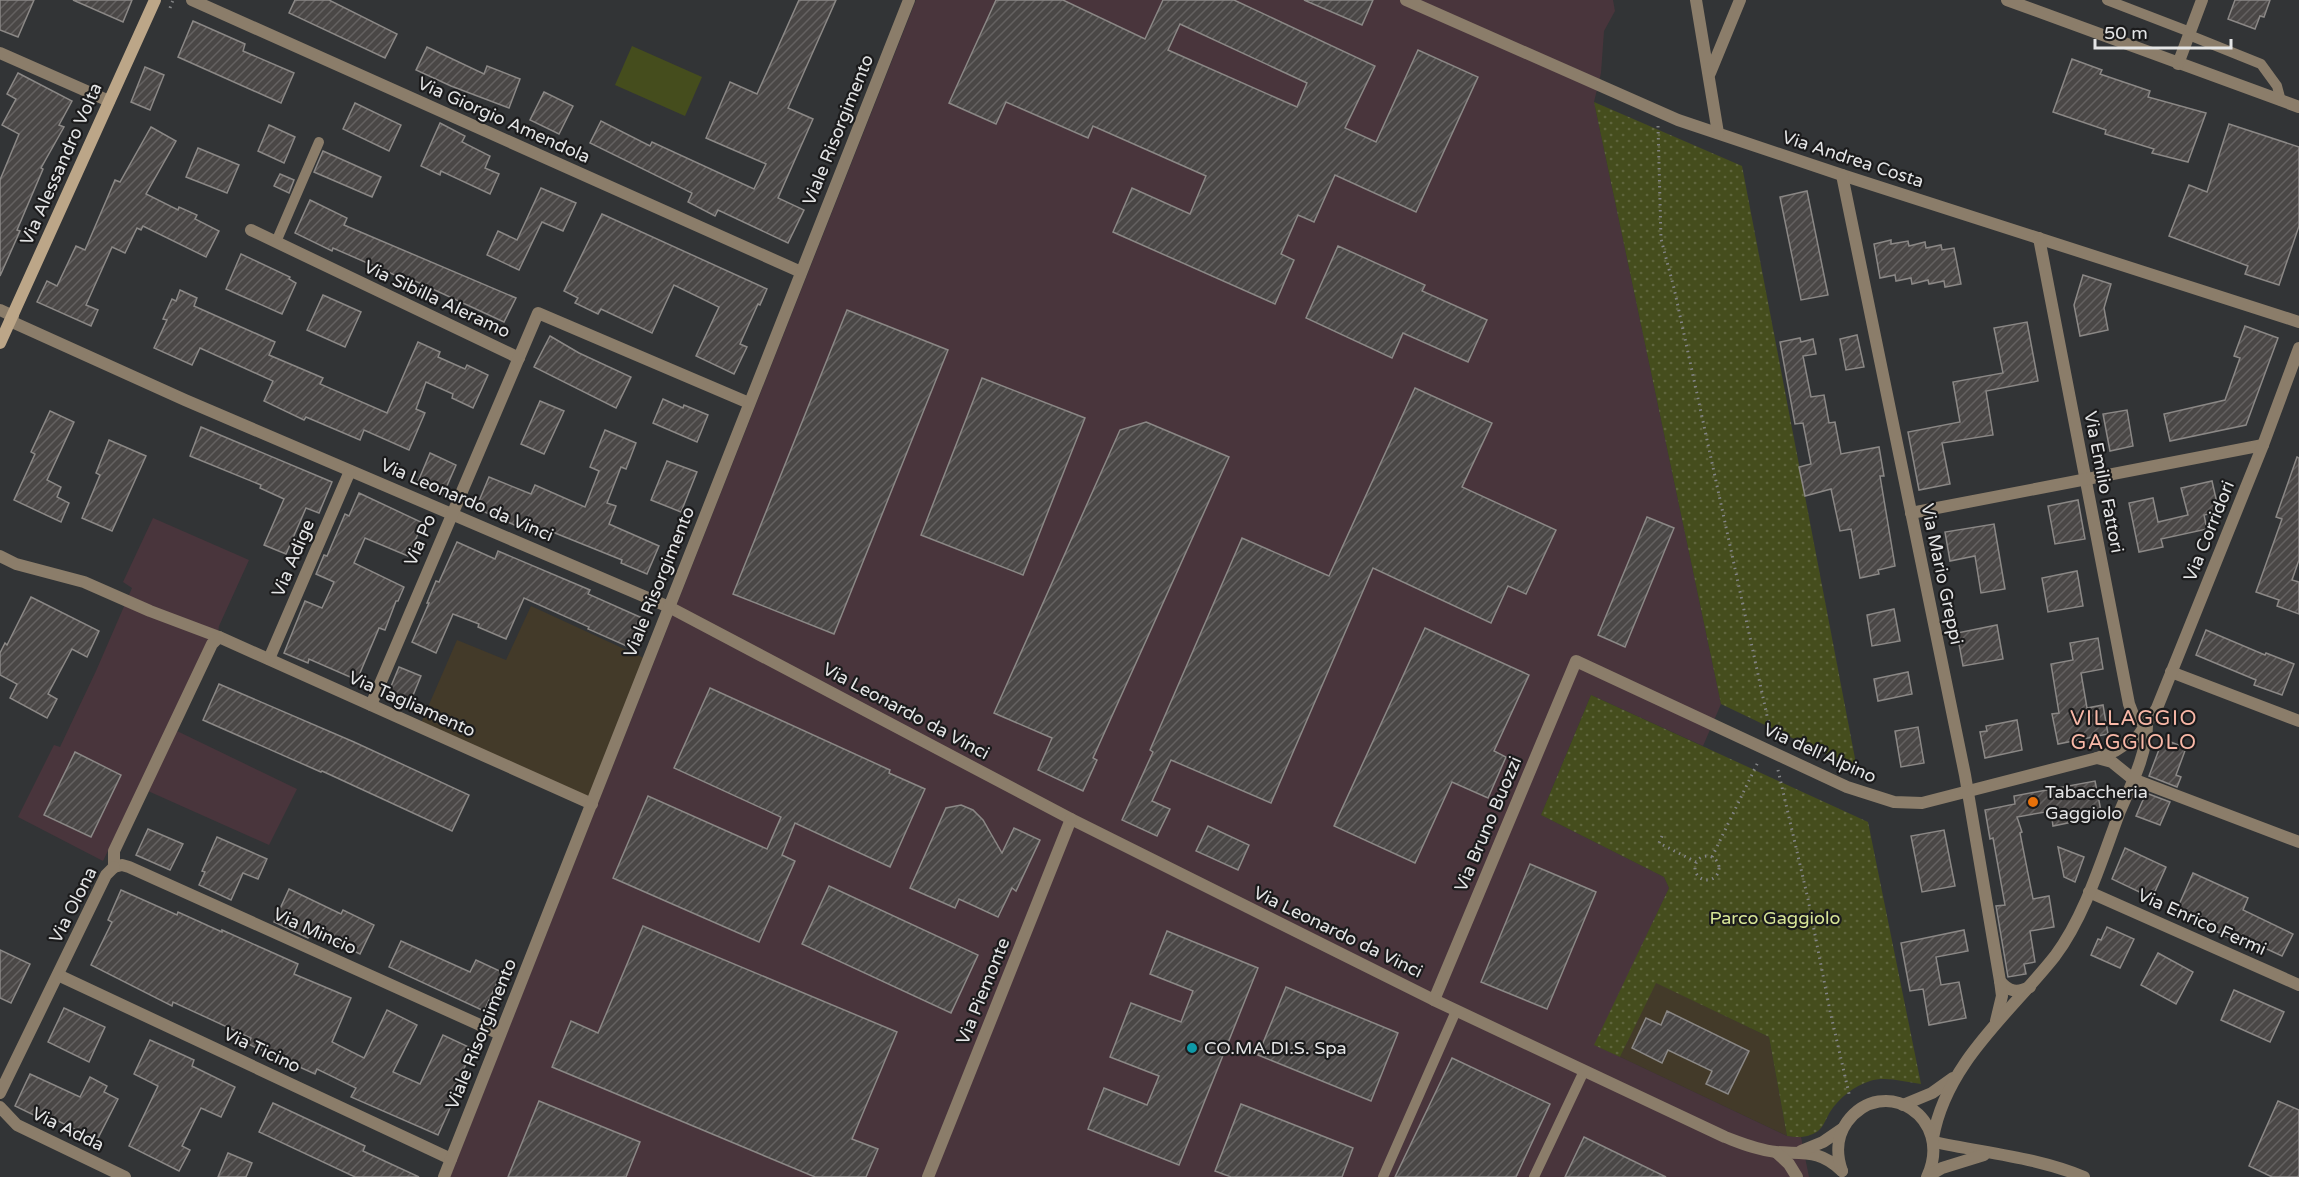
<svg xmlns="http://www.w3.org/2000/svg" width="2299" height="1177" font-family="'Varela Round',sans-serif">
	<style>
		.commercial { fill: #433a29 }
		.industrial { fill: #49353c }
		.grass { fill: #454d1d }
		.park { fill: url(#park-dots) }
		.building { fill: url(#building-hatch); stroke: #8b8886; stroke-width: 1.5; fill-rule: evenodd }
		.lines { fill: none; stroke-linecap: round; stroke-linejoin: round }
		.path { stroke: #838486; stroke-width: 3; stroke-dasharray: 1.5 4.5; stroke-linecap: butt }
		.lane { stroke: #8b7d6a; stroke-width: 10 }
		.street { stroke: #8b7d6a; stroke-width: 12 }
		.secondary { stroke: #bca688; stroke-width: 12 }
		.food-dot { fill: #e8710a; stroke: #1b1b1c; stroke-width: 2 }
		.culture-dot { fill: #0f9aa8; stroke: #1b1b1c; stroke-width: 2 }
		.labels { text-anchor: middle; stroke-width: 4.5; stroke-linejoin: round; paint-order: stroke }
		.street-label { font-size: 18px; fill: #e4e5e6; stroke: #1b1b1c }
		.poi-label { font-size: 18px; fill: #e4e5e6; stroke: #1b1b1c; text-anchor: start }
		.park-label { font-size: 18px; fill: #d7e597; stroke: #1b1b1c }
		.quarter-label { font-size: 21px; letter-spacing: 1.5px; fill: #f9b8a7; stroke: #1b1b1c }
	</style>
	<defs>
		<pattern id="park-dots" width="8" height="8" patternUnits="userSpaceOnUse" patternTransform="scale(1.5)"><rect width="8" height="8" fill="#454d1d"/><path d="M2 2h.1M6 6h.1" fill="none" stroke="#60663e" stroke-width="1.8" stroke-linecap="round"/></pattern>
		<pattern id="building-hatch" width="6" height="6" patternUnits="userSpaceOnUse" patternTransform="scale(1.5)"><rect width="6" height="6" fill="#4a4746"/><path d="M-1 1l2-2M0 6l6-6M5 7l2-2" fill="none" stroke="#646161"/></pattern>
	</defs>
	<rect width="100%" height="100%" fill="#323436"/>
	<g class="commercial">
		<path d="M531,606L646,659L591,800L421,723L457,640L506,660Z"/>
		<path d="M1655,982L1769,1037L1787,1136L1620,1057Z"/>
	</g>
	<g class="industrial">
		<path d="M916,0H1613L1615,11L1604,31L1601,73L1594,102L1721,704L1703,746L1591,695L1541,815L1664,877L1669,888L1595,1045L1787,1136L1801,1137L1809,1177H450Z"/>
		<path d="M153,518L249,560L219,626L216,647L177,731L297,789L269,845L139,787L103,861L18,817L54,745L60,747L96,671L132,588L123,582Z"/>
	</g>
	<path class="grass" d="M632,46L702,77L685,116L615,85Z"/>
	<g class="park">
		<path d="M1594,102L1742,166L1857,769L1721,704Z"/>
		<path d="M1591,695L1868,822L1921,1084C1904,1082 1886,1076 1870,1081C1854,1086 1839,1098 1830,1112C1824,1122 1823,1131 1810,1135C1803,1138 1794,1137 1787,1136L1769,1037L1656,983L1620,1057L1594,1045L1669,888L1664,877L1541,815Z"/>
	</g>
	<g class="building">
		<path d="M0,0H34L18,37L0,30Z"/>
		<path d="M73,0H132L123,22Z"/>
		<path d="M295,0H329L397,34L385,58L289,13Z"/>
		<path d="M799,0H836L788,108L813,119L778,198L804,210L788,243L718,210L715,216L688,202L692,193L590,143L601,121L650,146L652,142L754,189L766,164L706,138L730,82L757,94Z"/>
		<path d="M996,0H1063L1145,39L1163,0H1234L1375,66L1345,128L1376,142L1418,50L1478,77L1416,212L1335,175L1314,222L1298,215L1281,254L1294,260L1275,304L1113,232L1132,188L1190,214L1206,176L1093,126L1088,138L1006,102L996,124L949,103ZM1180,24L1307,83L1297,107L1168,50Z"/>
		<path d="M1304,0H1373L1362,25Z"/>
		<path d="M2235,0H2270L2264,17L2260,16L2255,29L2228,19Z"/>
		<path d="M193,21L245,44L243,51L294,73L281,103L178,57Z"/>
		<path d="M427,47L484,74L487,66L520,79L509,108L451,86L416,70Z"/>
		<path d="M2072,59L2102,70L2100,74L2150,91L2148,97L2206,113L2188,162L2152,153L2154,149L2105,134L2106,130L2053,112Z"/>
		<path d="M145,67L164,75L150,110L131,102Z"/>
		<path d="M18,73L72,101L59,125L64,127L41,168L43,169L17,230L20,231L0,276V180L19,134L2,125L16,99L7,94Z"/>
		<path d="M544,92L573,106L559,134L530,120Z"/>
		<path d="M355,103L401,125L389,151L343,129Z"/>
		<path d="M440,123L465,136L462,142L490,156L485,168L499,174L490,194L441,171L440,175L421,166Z"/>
		<path d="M2229,124L2299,147V226L2279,285L2245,274L2248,266L2169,236L2189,185L2207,192Z"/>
		<path d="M269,125L295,137L284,163L258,151Z"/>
		<path d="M151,127L176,141L146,194L178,210L179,207L197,215L195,219L219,231L206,257L143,226L141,230L137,228L125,253L112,247L86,305L98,310L91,326L37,302L47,281L57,286L76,246L85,250L115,180L120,182Z"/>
		<path d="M198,148L239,165L227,193L186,177Z"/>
		<path d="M323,151L381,177L372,197L314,172Z"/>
		<path d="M280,174L294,180L289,193L274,186Z"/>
		<path d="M541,188L576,203L563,231L542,222L519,270L487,255L498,231L517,240Z"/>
		<path d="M1807,191L1828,295L1801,300L1780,197Z"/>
		<path d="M310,200L347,218L344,225L516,298L504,322L398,273L397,276L333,248L332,251L295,233Z"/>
		<path d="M602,214L767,289L760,305L758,304L740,344L747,347L734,374L696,356L719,307L674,285L652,333L601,309L598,314L575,303L578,298L564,291Z"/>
		<path d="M1891,240V244L1908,241L1909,246L1925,242L1926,248L1941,245L1942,250L1954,248L1961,284L1945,287L1944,281L1929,284L1928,280L1912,284L1911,278L1896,281L1895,275L1880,278L1874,244Z"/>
		<path d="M1338,246L1425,285L1422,291L1487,320L1468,362L1403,333L1392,358L1306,318Z"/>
		<path d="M241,254L290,277L289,279L296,283L282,314L226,289Z"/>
		<path d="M2083,275L2111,284L2104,308L2108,330L2080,336L2074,305Z"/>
		<path d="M180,290L197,298L194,306L275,342L269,355L323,378L320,384L387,413L418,342L440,352L438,357L465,369L467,365L488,375L473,408L452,398L453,394L426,382L416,409L425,413L409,450L364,430L360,440L306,417L304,420L264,401L273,381L200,348L192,365L154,348L167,320L163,319L172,299L176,301Z"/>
		<path d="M323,295L361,312L345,347L307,330Z"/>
		<path d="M847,310L948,350L834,634L733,594Z"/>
		<path d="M2027,322L2038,381L1986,391L1993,435L1942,443L1950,484L1919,490L1908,432L1960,422L1953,382L2003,373L1994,328Z"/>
		<path d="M2245,326L2278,338L2246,425L2170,441L2164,414L2225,400L2240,358L2234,356Z"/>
		<path d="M1857,335L1864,367L1846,370L1840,339Z"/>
		<path d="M550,336L579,353L631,377L616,408L534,367Z"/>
		<path d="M1800,338L1801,342L1813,339L1816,354L1803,356L1811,397L1824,395L1829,423L1835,422L1841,454L1879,447L1884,476H1880L1895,566L1878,570L1879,574L1860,578L1851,529L1840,531L1831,489L1805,496L1799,467L1811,464L1803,423L1795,424L1780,342Z"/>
		<path d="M982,378L1085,418L1023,575L921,535Z"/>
		<path d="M1415,388L1492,423L1462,487L1556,530L1526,594L1508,586L1491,623L1373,568L1271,803L1171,760L1152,801L1170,809L1157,836L1122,820L1153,752L1150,750L1242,538L1329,576Z"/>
		<path d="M663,399L683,408L684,405L708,415L697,442L653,423Z"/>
		<path d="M540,401L564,411L544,454L521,444Z"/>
		<path d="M2127,410L2133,446L2110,451L2103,414Z"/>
		<path d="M50,411L74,422L47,480L61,487L57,497L69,503L61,522L14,500L35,454L31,452Z"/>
		<path d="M1146,422L1229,457L1093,758L1097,760L1083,791L1038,770L1052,738L994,713L1120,430Z"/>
		<path d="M201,427L332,482L319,513L306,508L286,554L264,545L284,499L260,488L261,485L190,456Z"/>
		<path d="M605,430L636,443L626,469L621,467L607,503L616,506L609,524L659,546L647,574L621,563L622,560L550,531L546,539L476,508L489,477L531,494L535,485L585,507L599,471L590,467Z"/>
		<path d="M109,440L146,456L112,531L82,518L100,475L96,473Z"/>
		<path d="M430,453L456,465L443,495L417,484Z"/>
		<path d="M2297,457L2299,458V560L2292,580L2299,582V614L2277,606L2279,600L2256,592L2282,519L2276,517Z"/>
		<path d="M667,461L697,472L681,512L651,500Z"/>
		<path d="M2212,481L2219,512L2204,515L2207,529L2161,539L2163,547L2139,552L2129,503L2153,498L2158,522L2188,515L2181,488Z"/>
		<path d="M359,493L423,523L408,556L365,538L354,563L404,587L398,601H396L385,630L379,628L357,680L309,659L308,663L284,653L305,601L322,608L334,582L316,574L324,555L327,556L345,514L349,516Z"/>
		<path d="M2078,500L2085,539L2055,544L2048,506Z"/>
		<path d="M1647,517L1674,528L1625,647L1598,635Z"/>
		<path d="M1994,524L2005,589L1981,593L1975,556L1950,561L1945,532Z"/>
		<path d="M457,542L495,559L498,551L590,590L588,594L642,618L629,647L588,629L589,627L524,598L506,639L478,627L479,624L453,614L436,653L412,642L429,603H427L436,581L439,582Z"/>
		<path d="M2077,571L2083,606L2048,612L2042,578Z"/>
		<path d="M31,597L99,631L87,657L72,649L48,694L57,699L47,718L10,698L17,684L0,675V653L5,643L7,645Z"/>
		<path d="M1894,609L1900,641L1872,646L1867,615Z"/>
		<path d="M1997,625L2003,659L1963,666L1957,633Z"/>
		<path d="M1425,628L1529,675L1494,751L1506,757L1488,798L1452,782L1415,863L1334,826Z"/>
		<path d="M2206,630L2265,655L2266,653L2294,664L2282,695L2254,685L2256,680L2196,655Z"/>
		<path d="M2098,638L2103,669L2081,673L2087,708L2103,705L2108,734L2058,744L2052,714L2059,713L2051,664L2073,660L2070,643Z"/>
		<path d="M399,667L421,676L409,705L387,696Z"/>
		<path d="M1908,672L1912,694L1878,701L1874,679Z"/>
		<path d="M219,684L354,742L469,795L452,831L322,771L321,772L203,720Z"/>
		<path d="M710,688L890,770L889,773L925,789L890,867L795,823L782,855L795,861L759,942L613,878L648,796L767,849L781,817L674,768Z"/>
		<path d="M2017,720L2022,750L1985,758L1980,732L1987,731L1986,726Z"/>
		<path d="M1918,727L1924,763L1901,767L1895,731Z"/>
		<path d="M2163,739L2186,748L2176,775L2181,777L2177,787L2149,776Z"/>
		<path d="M75,752L121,775L91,837L44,815Z"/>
		<path d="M2095,781L2102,816L2053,826L2051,811L2017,817L2022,832L2020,833L2033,899L2049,896L2054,927L2030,931L2035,962L2024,964L2026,974L2008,977L1996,906L2005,905L1993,838L1990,839L1985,810L2015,804L2014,796Z"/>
		<path d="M2146,793L2170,802L2160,825L2136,816Z"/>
		<path d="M961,805L973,810L983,820L1002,853L1014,828L1040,840L1016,891L1012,888L998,917L959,899L955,908L910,888L946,808Z"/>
		<path d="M1208,826L1249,845L1238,870L1196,851Z"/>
		<path d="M148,829L183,844L170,870L136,855Z"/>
		<path d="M1944,830L1955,886L1922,892L1911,836Z"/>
		<path d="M217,837L267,859L258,879L243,873L231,900L199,885L205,872L202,871Z"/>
		<path d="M2058,847L2084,857L2075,882L2064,877Z"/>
		<path d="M2125,848L2166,867L2152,898L2112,879Z"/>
		<path d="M1530,864L1596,892L1547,1009L1481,982Z"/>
		<path d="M2193,873L2248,898L2243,910L2293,934L2282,956L2232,933L2230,938L2209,928L2212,922L2178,907Z"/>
		<path d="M829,886L978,955L951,1013L802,944Z"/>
		<path d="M289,889L341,914L343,910L374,925L360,954L312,931L308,938L274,922Z"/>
		<path d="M121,890L177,915L178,912L222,932V930L298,964L294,974L351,998L332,1042L364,1058L387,1010L417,1025L393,1072L420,1084L443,1035L473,1049L451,1097L454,1099L438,1135L351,1097L356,1088L317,1069L315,1074L248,1044L251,1038L173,1002L172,1006L91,965L112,922L108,920Z"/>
		<path d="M643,926L897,1032L852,1139L878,1149L866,1177H815L552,1067L571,1021L598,1033Z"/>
		<path d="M2107,927L2134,939L2120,968L2091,955L2098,939L2101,940Z"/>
		<path d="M1964,930L1968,951L1936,957L1941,985L1959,982L1966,1018L1929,1025L1923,989L1910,991L1901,943Z"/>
		<path d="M1167,931L1258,968L1179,1165L1088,1129L1104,1088L1147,1105L1159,1076L1110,1057L1131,1003L1181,1022L1193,991L1150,974Z"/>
		<path d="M401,941L470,972L476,960L502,972L484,1011L389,967Z"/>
		<path d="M0,950L30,964L11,1003L0,998Z"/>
		<path d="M2158,953L2193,972L2176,1004L2141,985Z"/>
		<path d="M1286,987L1398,1033L1371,1101L1258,1055Z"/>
		<path d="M2234,990L2284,1012L2270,1042L2221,1020Z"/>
		<path d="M64,1008L105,1027L89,1062L48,1042Z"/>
		<path d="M1667,1011L1749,1051L1728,1094L1706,1084L1712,1071L1668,1050L1662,1063L1632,1048L1646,1018L1661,1025Z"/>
		<path d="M150,1040L194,1060L192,1066L235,1087L221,1117L201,1108L182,1146L190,1150L179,1171L129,1146L158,1086L134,1074Z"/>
		<path d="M1452,1058L1550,1104L1516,1177H1395Z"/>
		<path d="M30,1074L80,1097L90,1077L107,1086L104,1092L118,1099L97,1140L50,1117L48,1122L15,1106Z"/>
		<path d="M539,1101L640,1142L626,1177H508Z"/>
		<path d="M2278,1101L2299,1110V1177H2272L2249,1166Z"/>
		<path d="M273,1103L365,1146L363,1151L419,1177H355L259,1132Z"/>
		<path d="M1241,1104L1353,1148L1342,1177H1231L1215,1171Z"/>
		<path d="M1584,1137L1666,1177H1565Z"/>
		<path d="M228,1153L252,1163L246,1177H218Z"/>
	</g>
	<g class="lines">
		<g class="path">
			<path d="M170,8L173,0"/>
			<path d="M1658,126L1661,239L1674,288L1771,734"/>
			<path d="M1778,770L1808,899L1830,1011L1850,1098"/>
			<path d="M1662,836L1659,843L1696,862"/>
			<circle cx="1707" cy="868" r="12"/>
			<path d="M1712,857L1759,760"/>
		</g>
		<g class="lane">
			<path d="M2107,0L2190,32"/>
			<path d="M2189,35L2261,64L2277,86L2281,101"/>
			<path d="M276,242L319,142"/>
			<path d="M1383,1177L1456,1011"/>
			<path d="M1534,1177L1584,1071"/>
		</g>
		<g class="street">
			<path d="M192,0L801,272"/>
			<path d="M1406,0L1678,120L1842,175L2299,322"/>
			<path d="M1696,0L1718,133"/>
			<path d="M2007,0L2299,107"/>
			<path d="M0,53L109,101"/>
			<path d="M2178,64L2202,0"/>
			<path d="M1710,73L1740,0"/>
			<path d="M1842,175L1965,775L2000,981C2009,992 2017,993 2030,987"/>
			<path d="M251,230L519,358"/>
			<path d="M2039,238L2129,704L2134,717L2147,725"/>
			<path d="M0,310L13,316"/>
			<path d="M10,321L185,400L669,607L1071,819L1434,1000L1725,1137C1741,1143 1757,1150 1776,1152C1803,1154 1820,1149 1842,1171"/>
			<path d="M1911,513L2263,445"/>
			<path d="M0,556L16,564L84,582L150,611L219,637L592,804"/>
			<path d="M269,659L350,471"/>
			<path d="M2171,672L2299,721"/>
			<path d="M371,705L538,313L749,403"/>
			<path d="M2097,758L2112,762L2133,779L2299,842"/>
			<path d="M114,867L122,865L129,867L500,1034"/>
			<path d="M114,867V851L212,644L219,637"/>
			<path d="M2089,892L2299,985"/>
			<path d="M58,975L451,1159"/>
			<path d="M1434,1000L1576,661L1847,787L1894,802L1922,803L2097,758L2115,751L2138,736L2157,708L2263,445L2299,348"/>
			<path d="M1996,1021L2002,996L2000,981"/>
			<path d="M0,1093L106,875L114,867"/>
			<path d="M1903,1105L1932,1093L1953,1078"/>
			<path d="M0,1107L17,1125L125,1177"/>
			<path d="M1933,1138C1946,1063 2010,1013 2055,956C2085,916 2102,859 2120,811C2131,785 2147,754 2147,725"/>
			<path d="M1934,1142C1985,1153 2036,1157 2084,1177"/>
			<path d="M1801,1151L1823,1142L1842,1129"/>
			<path d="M1776,1152L1789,1164L1797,1177"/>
			<path d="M1842,1171C1836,1154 1837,1136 1847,1122C1883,1073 1955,1117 1927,1177"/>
			<path d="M1928,1176L1942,1168L1984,1155"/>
			<path d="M444,1177L909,0"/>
			<path d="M928,1177L1071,819"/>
		</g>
		<path class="secondary" d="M0,343L155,0"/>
	</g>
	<circle class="food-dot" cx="2033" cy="802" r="6"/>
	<circle class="culture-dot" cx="1192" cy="1048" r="6"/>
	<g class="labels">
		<g class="street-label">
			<text transform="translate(504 120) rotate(24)" y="6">Via Giorgio Amendola</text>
			<text transform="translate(838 130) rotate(-68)" y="6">Viale Risorgimento</text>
			<text transform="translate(1853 159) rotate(18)" y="6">Via Andrea Costa</text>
			<text transform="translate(61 164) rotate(-66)" y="6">Via Alessandro Volta</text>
			<text transform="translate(437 299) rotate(25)" y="6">Via Sibilla Aleramo</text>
			<text transform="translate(2104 482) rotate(79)" y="6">Via Emilio Fattori</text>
			<text transform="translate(467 500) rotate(23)" y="6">Via Leonardo da Vinci</text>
			<text transform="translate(2209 531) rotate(-68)" y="6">Via Corridori</text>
			<text transform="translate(420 540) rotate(-67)" y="6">Via Po</text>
			<text transform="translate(293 558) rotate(-67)" y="6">Via Adige</text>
			<text transform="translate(1942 574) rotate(78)" y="6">Via Mario Greppi</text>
			<text transform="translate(659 582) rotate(-68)" y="6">Viale Risorgimento</text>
			<text transform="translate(412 704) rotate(24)" y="6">Via Tagliamento</text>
			<text transform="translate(906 711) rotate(28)" y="6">Via Leonardo da Vinci</text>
			<text transform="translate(1820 753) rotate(24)" y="6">Via dell'Alpino</text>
			<text transform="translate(1488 824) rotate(-67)" y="6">Via Bruno Buozzi</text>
			<text transform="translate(73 905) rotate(-63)" y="6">Via Olona</text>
			<text transform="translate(2202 922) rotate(24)" y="6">Via Enrico Fermi</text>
			<text transform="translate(315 931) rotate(24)" y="6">Via Mincio</text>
			<text transform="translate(1338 932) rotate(26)" y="6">Via Leonardo da Vinci</text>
			<text transform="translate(983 991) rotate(-68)" y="6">Via Piemonte</text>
			<text transform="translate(481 1034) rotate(-68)" y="6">Viale Risorgimento</text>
			<text transform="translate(262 1050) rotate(25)" y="6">Via Ticino</text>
			<text transform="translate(68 1129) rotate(26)" y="6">Via Adda</text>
		</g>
		<g class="poi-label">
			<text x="2045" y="798">Tabaccheria<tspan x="2045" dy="21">Gaggiolo</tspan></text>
			<text x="1204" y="1054">CO.MA.DI.S. Spa</text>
		</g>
		<g class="park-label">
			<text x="1775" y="924">Parco Gaggiolo</text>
		</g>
		<g class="quarter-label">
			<text x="2134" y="725">VILLAGGIO<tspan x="2134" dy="24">GAGGIOLO</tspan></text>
		</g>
	</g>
	<path d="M2095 39v9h136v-9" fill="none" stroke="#e4e5e6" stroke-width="3"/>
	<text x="2104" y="39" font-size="18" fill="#e4e5e6" stroke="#1b1b1c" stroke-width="4.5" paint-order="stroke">50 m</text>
</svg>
